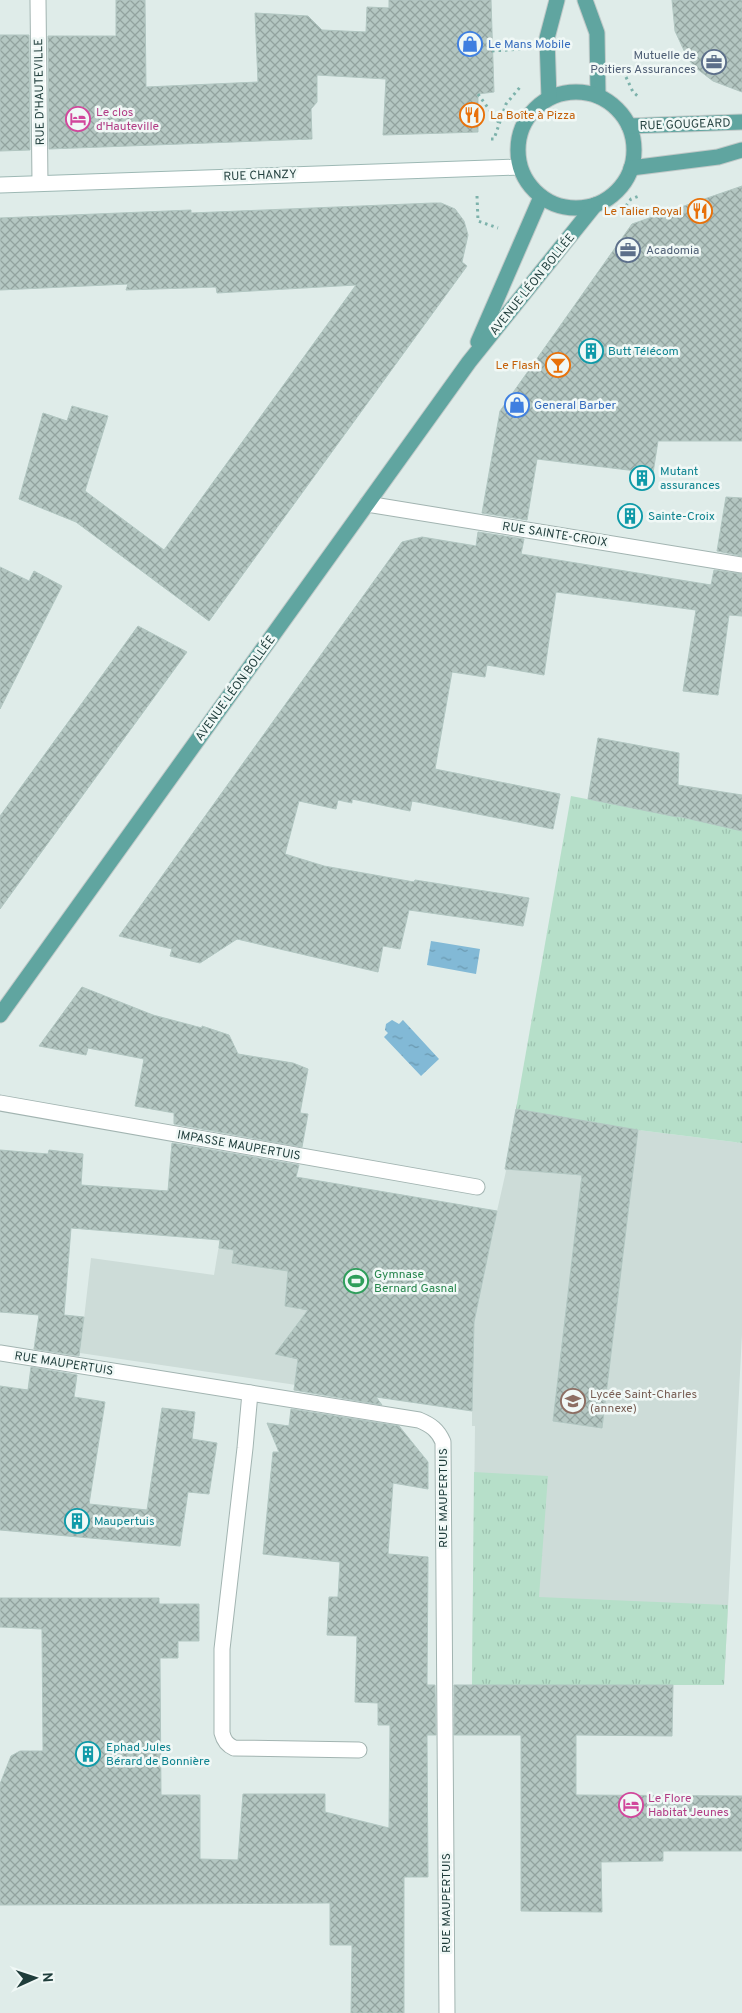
<svg xmlns="http://www.w3.org/2000/svg" width="742" height="2013" font-family="Overpass,sans-serif">
	<style>
		.built { fill: #cddcd8 }
		.grass { fill: url(#grass-tufts) }
		.water { fill: url(#water-ripples) }
		.building { fill: url(#building-cross-hatch); stroke: #b1c6c1 }
		.lines { fill: none; stroke-linecap: round; stroke-linejoin: round }
		.service-casing { stroke: #a2b4b1; stroke-width: 17 }
		.minor-casing { stroke: #a2b4b1; stroke-width: 17 }
		.secondary-casing { stroke: #9db8b4; stroke-width: 17 }
		.primary-casing { stroke: #c0c9c8; stroke-width: 17 }
		.path { stroke: #7db2ab; stroke-width: 3; stroke-dasharray: 2.5 4; stroke-linecap: butt }
		.service { stroke: #fff; stroke-width: 15 }
		.minor { stroke: #fff; stroke-width: 15 }
		.secondary { stroke: #fff; stroke-width: 15 }
		.primary { stroke: #60a5a0; stroke-width: 15 }
		.labels { text-anchor: middle; stroke-width: 5; stroke-linejoin: round; paint-order: stroke }
		.shop-label { font-size: 12px; fill: #366cbe; stroke: #f0f8f6; text-anchor: start }
		.service-label { font-size: 12px; fill: #4e5e75; stroke: #f0f8f6; text-anchor: end }
		.street-label { font-size: 12px; fill: #1f3d3b; stroke: #f0f8f6 }
		.hotel-label { font-size: 12px; fill: #b23c85; stroke: #f0f8f6; text-anchor: start }
		.food-label { font-size: 12px; fill: #c56008; stroke: #f0f8f6; text-anchor: end }
		.culture-label { font-size: 12px; fill: #0d838f; stroke: #f0f8f6; text-anchor: start }
		.leisure-label { font-size: 12px; fill: #27864d; stroke: #f0f8f6; text-anchor: start }
		.education-label { font-size: 12px; fill: #785e54; stroke: #f0f8f6; text-anchor: start }
	</style>
	<defs>
		<pattern id="grass-tufts" width="24" height="20" patternUnits="userSpaceOnUse" patternTransform="scale(1.25)"><rect width="24" height="20" fill="#b6dfc9"/><path d="M3 7l-1-3M5 7V3M7 7l1-3M15 17l-1-3M17 17v-4M19 17l1-3" fill="none" stroke="#9cc0ae"/></pattern>
		<pattern id="water-ripples" width="26" height="14" patternUnits="userSpaceOnUse" patternTransform="scale(1.25)"><rect width="26" height="14" fill="#82b9d6"/><path d="M2 4q2-2 4 0t4 0M15 11q2-2 4 0t4 0" fill="none" stroke="#6a98af"/></pattern>
		<pattern id="building-cross-hatch" width="8" height="8" patternUnits="userSpaceOnUse" patternTransform="scale(1.25)"><rect width="8" height="8" fill="#b4c7c2"/><path d="M0 0l8 8M0 8l8-8" fill="none" stroke="#92a39f"/></pattern>
	</defs>
	<rect width="100%" height="100%" fill="#dfece9"/>
	<path class="built" d="M516,1109L638,1130L742,1143V1334L724,1685H472L475,1426H472V1411L80,1353L91,1258L214,1275L232,1166L497,1211L506,1171L505,1169Z"/>
	<g class="grass">
		<path d="M571,796L742,829V1143L638,1130L516,1109Z"/>
		<path d="M474,1472L548,1476L539,1597L728,1605L724,1685H472Z"/>
	</g>
	<g class="water">
		<path d="M431,941L480,949L476,974L427,965Z"/>
		<path d="M392,1020L399,1024L403,1020L439,1059L421,1076L384,1037L388,1033L385,1030L386,1024Z"/>
	</g>
	<g class="building">
		<path d="M116,0H145L146,87L258,82L255,13L308,16L322,30L366,32L367,7L389,8V0H491L494,92L478,94V132L383,135L386,79L317,75V102L311,109L312,139L49,149L48,36H116Z"/>
		<path d="M672,0H742V92L713,81L696,68L688,59L675,31Z"/>
		<path d="M0,35H29L30,150L0,151Z"/>
		<path d="M742,186V441H658L653,473L537,459L527,520L482,513L500,411L632,224Z"/>
		<path d="M433,203H441L455,209L464,221L468,235L462,262L467,266L209,621L76,522L19,499L43,413L67,421L72,406L108,416L85,491L164,550L356,285L217,293L216,287L126,290L128,284L0,290V218L191,210V213Z"/>
		<path d="M726,497L742,498V556L717,551Z"/>
		<path d="M478,532L524,539L521,554L711,585L714,570L742,574V616L729,615L718,695L683,691L696,610L556,592L544,675L487,665L485,677L452,672L435,769L560,794L553,829L412,801L410,811L352,799V803L338,800L336,809L299,801L285,854L324,866L414,882L415,880L529,898L523,926L409,910L400,949L383,946L378,972L237,939L200,963L170,956L172,949L119,936L402,542L422,537L476,546Z"/>
		<path d="M0,567L29,581L34,571L62,586L0,709Z"/>
		<path d="M138,626L187,652L0,909V816Z"/>
		<path d="M598,738L679,753L678,785L742,795V831L677,816V817L588,799Z"/>
		<path d="M82,987L153,1015L202,1028V1026L229,1035L238,1054L293,1063L308,1069L300,1113L308,1114L302,1147L174,1124V1113L135,1106L144,1059L88,1048L86,1055L39,1046Z"/>
		<path d="M516,1109L638,1130L602,1428L553,1421L582,1175L505,1169Z"/>
		<path d="M172,1143L299,1165L296,1177L497,1211L474,1322L472,1411L376,1397L382,1405L294,1390L298,1359L275,1354L308,1310L285,1306L288,1271L232,1263L234,1250L219,1248L220,1240L71,1228L64,1315L84,1317L79,1356L34,1349L39,1315L0,1312V1150L48,1154L49,1150L83,1154L81,1185L168,1191Z"/>
		<path d="M31,1367L77,1375L74,1397L105,1402L89,1504L147,1510L162,1408L195,1412L192,1439L217,1443L209,1494L188,1492L180,1546L0,1530V1386L28,1390Z"/>
		<path d="M291,1409L399,1426L428,1462V1489L393,1483L388,1554L428,1557L427,1685H435L436,1735H427L428,1877H404V2013H351L352,1945H330V1903L0,1905V1784L11,1756L20,1751H43L42,1629L0,1627V1598H159V1604H199V1641H178V1658H160L161,1795H200V1859L238,1860L243,1794H325V1812L389,1828L390,1725H378V1703L355,1702L357,1636L327,1635L329,1597H338L340,1562L263,1554L273,1452H279L267,1423L289,1426Z"/>
		<path d="M454,1685H673L672,1736L576,1735V1795L742,1796V1851H663V1861L601,1862L602,1912L521,1911V1735H454Z"/>
	</g>
	<g class="lines">
		<defs>
			<g id="service">
				<path d="M0,1103L477,1187"/>
				<path d="M250,1393L245,1448L222,1649V1733C224,1741 227,1745 234,1748L359,1750"/>
			</g>
			<g id="minor">
				<path d="M38,0L40,183"/>
				<path d="M367,504L742,565"/>
				<path d="M0,1353L419,1420C431,1425 438,1430 443,1442L447,2013"/>
			</g>
			<path id="secondary" d="M0,185L520,167"/>
			<g id="primary">
				<path d="M585,0L597,33L598,96"/>
				<circle cx="576" cy="150" r="58"/>
				<path d="M549,98L547,38L557,0"/>
				<path d="M629,126L742,122"/>
				<path d="M631,168L718,157L742,150"/>
				<path d="M478,342L541,197"/>
				<path d="M0,1015L469,362L595,205"/>
			</g>
		</defs>
		<use href="#service" class="service-casing"/>
		<use href="#minor" class="minor-casing"/>
		<use href="#secondary" class="secondary-casing"/>
		<use href="#primary" class="primary-casing"/>
		<g class="path">
			<path d="M492,51L522,49"/>
			<path d="M626,77L633,92L640,98"/>
			<path d="M478,94L499,123"/>
			<path d="M491,139H494L506,104L521,86"/>
			<path d="M477,196L478,221L498,228"/>
			<path d="M622,211L631,199L639,196"/>
		</g>
		<use href="#service" class="service"/>
		<use href="#minor" class="minor"/>
		<use href="#secondary" class="secondary"/>
		<use href="#primary" class="primary"/>
	</g>
	<defs>
		<symbol id="shop-ring" viewBox="-11 -11 22 22"><circle r="9.5" fill="#f0f8f6" stroke="#3f7fe0" stroke-width="1.5"/><path d="M-5-2.5h2.3a2.7 3.5 0 0 1 5.4 0H5L5.5 6h-11ZM-1.5-2.5h3a1.5 2.3 0 0 0-3 0Z" fill="#3f7fe0"/></symbol>
		<symbol id="office-ring" viewBox="-11 -11 22 22"><circle r="9.5" fill="#f0f8f6" stroke="#5c6f8a" stroke-width="1.5"/><path d="M-6-3h4V-5.5h4V-3h4V5H-6ZM-1-4.5V-3h2v-1.5ZM-6 0V1H6V0Z" fill="#5c6f8a"/></symbol>
		<symbol id="restaurant-ring" viewBox="-11 -11 22 22"><circle r="9.5" fill="#f0f8f6" stroke="#e8710a" stroke-width="1.5"/><path d="M-5-6h1v4h1v-4h1v4h1v-4h1v5L-1.5 .5V6h-2V.5L-5-1ZM5-6V6H3V1.5H1.5Q1.5-4 5-6Z" fill="#e8710a"/></symbol>
		<symbol id="hotel-ring" viewBox="-11 -11 22 22"><circle r="9.5" fill="#f0f8f6" stroke="#d1479c" stroke-width="1.5"/><path d="M-6-4.5h1.5V1H6V5H4.5V3h-9V5H-6ZM-4 0a1.8 1.8 0 1 1 3.6 0ZM.5 0V-2.5h3Q6-2.5 6 0Z" fill="#d1479c"/></symbol>
		<symbol id="building-ring" viewBox="-11 -11 22 22"><circle r="9.5" fill="#f0f8f6" stroke="#0f9aa8" stroke-width="1.5"/><path d="M-4-6H4V6H1V3H-1V6H-4ZM-2.5-4.3h1.7v1.8h-1.7ZM.8-4.3h1.7v1.8H.8ZM-2.5-1h1.7V.8h-1.7ZM.8-1h1.7V.8H.8Z" fill="#0f9aa8"/></symbol>
		<symbol id="bar-ring" viewBox="-11 -11 22 22"><circle r="9.5" fill="#f0f8f6" stroke="#e8710a" stroke-width="1.5"/><path d="M-6-5H6L.8 .8V4.5H3.5V6h-7V4.5H-.8V.8Z" fill="#e8710a"/></symbol>
		<symbol id="stadium-ring" viewBox="-11 -11 22 22"><circle r="9.5" fill="#f0f8f6" stroke="#2e9e5b" stroke-width="1.5"/><path d="M0-5a6.5 5 0 1 0 0 10a6.5 5 0 1 0 0-10ZM-3.5-1.8h7v3.6h-7Z" fill="#2e9e5b"/></symbol>
		<symbol id="school-ring" viewBox="-11 -11 22 22"><circle r="9.5" fill="#f0f8f6" stroke="#8d6e63" stroke-width="1.5"/><path d="M0-5L7-2L0 1L-7-2ZM-4 1L0 2.5L4 1V4Q0 6-4 4Z" fill="#8d6e63"/></symbol>
	</defs>
	<g fill-rule="evenodd">
		<use href="#shop-ring" x="456" y="30" width="28" height="28"/>
		<use href="#office-ring" x="700" y="48" width="28" height="28"/>
		<use href="#restaurant-ring" x="458" y="101" width="28" height="28"/>
		<use href="#hotel-ring" x="64" y="105" width="28" height="28"/>
		<use href="#restaurant-ring" x="686" y="197" width="28" height="28"/>
		<use href="#office-ring" x="614" y="236" width="28" height="28"/>
		<use href="#building-ring" x="577" y="337" width="28" height="28"/>
		<use href="#bar-ring" x="544" y="351" width="28" height="28"/>
		<use href="#shop-ring" x="503" y="391" width="28" height="28"/>
		<use href="#building-ring" x="628" y="464" width="28" height="28"/>
		<use href="#building-ring" x="616" y="502" width="28" height="28"/>
		<use href="#stadium-ring" x="342" y="1267" width="28" height="28"/>
		<use href="#school-ring" x="559" y="1387" width="28" height="28"/>
		<use href="#building-ring" x="63" y="1507" width="28" height="28"/>
		<use href="#building-ring" x="74" y="1740" width="28" height="28"/>
		<use href="#hotel-ring" x="617" y="1791" width="28" height="28"/>
	</g>
	<g class="labels">
		<g class="shop-label">
			<text x="488" y="48">Le Mans Mobile</text>
			<text x="534" y="409">General Barber</text>
		</g>
		<g class="service-label">
			<text x="696" y="59">Mutuelle de<tspan x="696" dy="14">Poitiers Assurances</tspan></text>
			<text x="646" y="254" text-anchor="start">Acadomia</text>
		</g>
		<g class="street-label">
			<text transform="translate(39 92) rotate(-91)" y="4">RUE D'HAUTEVILLE</text>
			<text transform="translate(685 124) rotate(-2)" y="4">RUE GOUGEARD</text>
			<text transform="translate(260 175) rotate(-2)" y="4">RUE CHANZY</text>
			<text transform="translate(532 284) rotate(-51)" y="4">AVENUE LÉON BOLLÉE</text>
			<text transform="translate(555 534) rotate(9)" y="4">RUE SAINTE-CROIX</text>
			<text transform="translate(235 688) rotate(-54)" y="4">AVENUE LÉON BOLLÉE</text>
			<text transform="translate(239 1145) rotate(10)" y="4">IMPASSE MAUPERTUIS</text>
			<text transform="translate(64 1363) rotate(9)" y="4">RUE MAUPERTUIS</text>
			<text transform="translate(443 1498) rotate(-90)" y="4">RUE MAUPERTUIS</text>
			<text transform="translate(446 1903) rotate(-90)" y="4">RUE MAUPERTUIS</text>
		</g>
		<g class="hotel-label">
			<text x="96" y="116">Le clos<tspan x="96" dy="14">d'Hauteville</tspan></text>
			<text x="648" y="1802">Le Flore<tspan x="648" dy="14">Habitat Jeunes</tspan></text>
		</g>
		<g class="food-label">
			<text x="490" y="119" text-anchor="start">La Boîte à Pizza</text>
			<text x="682" y="215">Le Talier Royal</text>
			<text x="540" y="369">Le Flash</text>
		</g>
		<g class="culture-label">
			<text x="608" y="355">Butt Télécom</text>
			<text x="660" y="475">Mutant<tspan x="660" dy="14">assurances</tspan></text>
			<text x="648" y="520">Sainte-Croix</text>
			<text x="94" y="1525">Maupertuis</text>
			<text x="106" y="1751">Ephad Jules<tspan x="106" dy="14">Bérard de Bonnière</tspan></text>
		</g>
		<g class="leisure-label">
			<text x="374" y="1278">Gymnase<tspan x="374" dy="14">Bernard Gasnal</tspan></text>
		</g>
		<g class="education-label">
			<text x="590" y="1398">Lycée Saint-Charles<tspan x="590" dy="14">(annexe)</tspan></text>
		</g>
	</g>
	<g transform="translate(35 1978) rotate(87)" stroke="#f0f8f6" stroke-width="4" paint-order="stroke">
	<path d="M0-4L9 19L0 12L-9 19Z" fill="#1f3d3b"/>
	<text y="-8" font-size="14" font-weight="bold" text-anchor="middle" fill="#1f3d3b">N</text>
	</g>
</svg>
